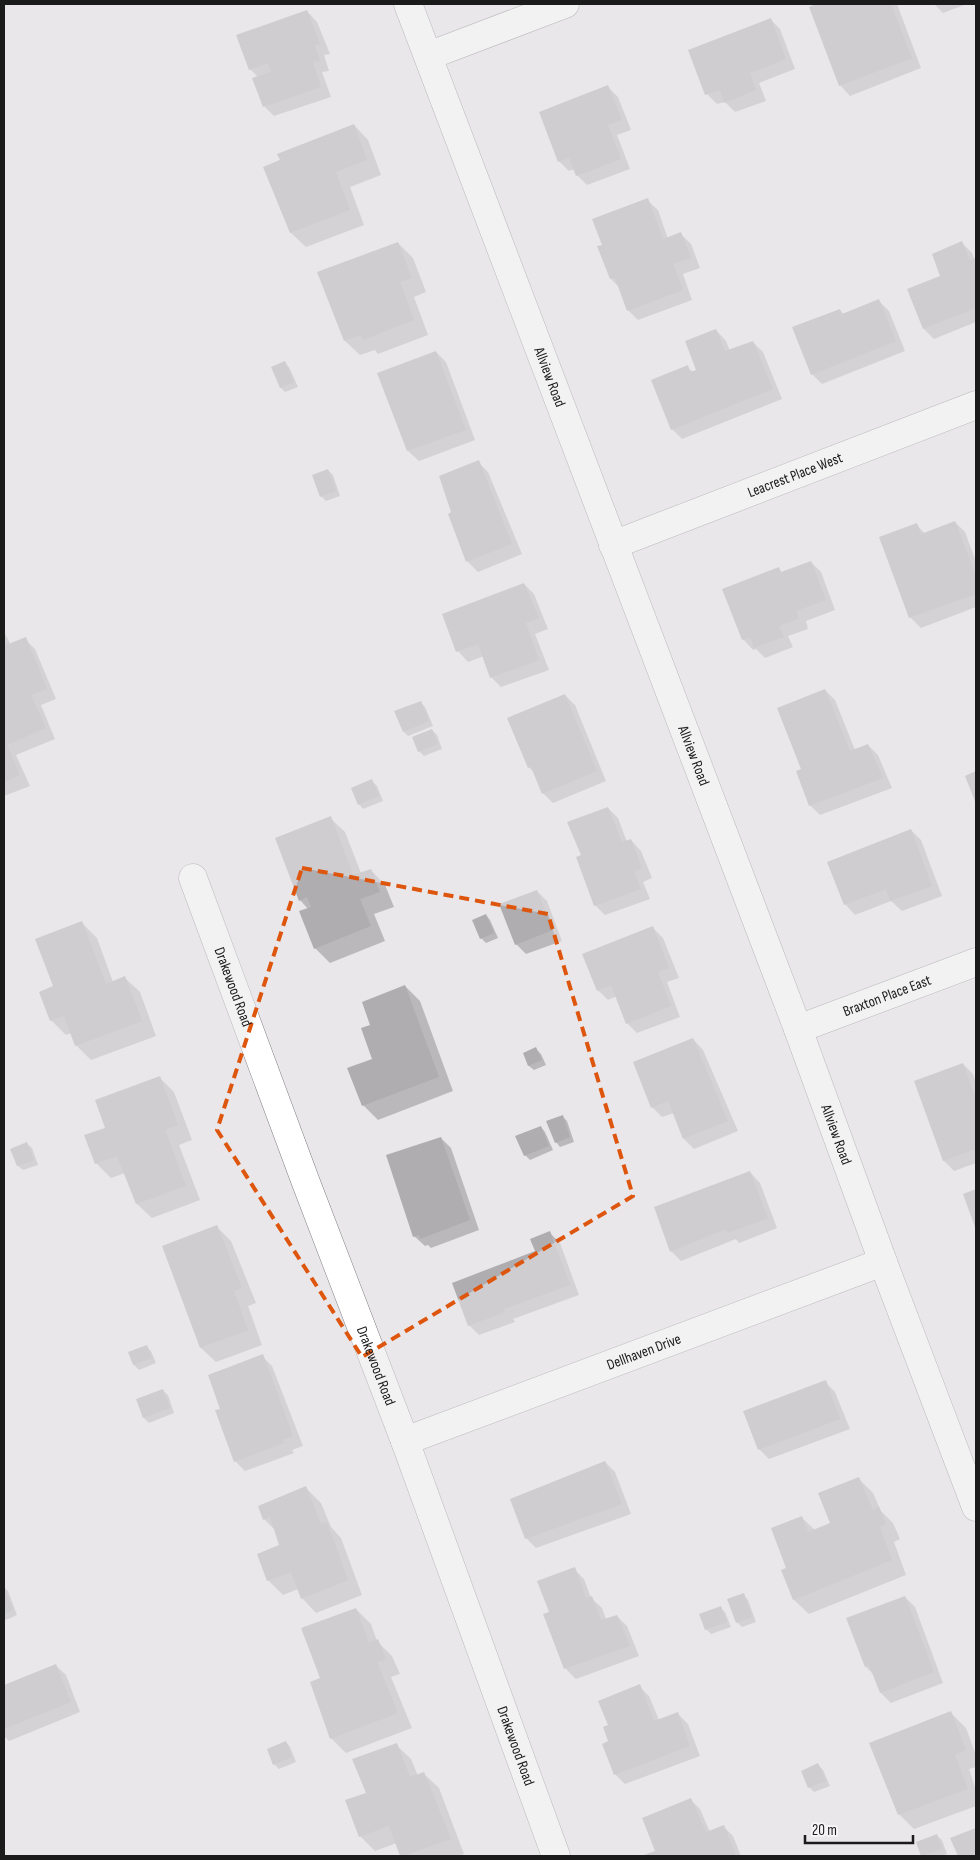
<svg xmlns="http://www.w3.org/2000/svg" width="980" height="1860" font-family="'Sofia Sans Condensed',sans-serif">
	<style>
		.shadow { fill: #0003 }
		.building { fill: #afadb0 }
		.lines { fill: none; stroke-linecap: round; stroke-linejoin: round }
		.minor-casing { stroke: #828083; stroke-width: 29 }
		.minor { stroke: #fff; stroke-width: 28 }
		.marked { fill: none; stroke: #de560d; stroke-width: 4; stroke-dasharray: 10 6; stroke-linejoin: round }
		.labels { text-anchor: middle; stroke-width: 4; stroke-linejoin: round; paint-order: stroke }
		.street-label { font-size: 15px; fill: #1c1b1c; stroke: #f6f4f7 }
	</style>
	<rect width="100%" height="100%" fill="#e9e7ea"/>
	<g class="shadow">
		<path d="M820,4H897L921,68L850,96L840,85L810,7Z"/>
		<path d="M934,4H967L943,13Z"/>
		<path d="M307,11L317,22L330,54L324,55L329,71L322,72L331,97L274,116L264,106L258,77L250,69Z"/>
		<path d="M770,19L780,29L795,69L759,83L766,101L735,112L725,102L717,104L707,94Z"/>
		<path d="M608,87L618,97L631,130L617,135L630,169L587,185L577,175L575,169L569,171L559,161Z"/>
		<path d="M354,125L368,140L381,175L350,187L364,225L306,247L291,233L265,167Z"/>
		<path d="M647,200L658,210L668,239L681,234L691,244L700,268L683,274L692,300L638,320L628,310L620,288L611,279L603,245Z"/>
		<path d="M398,243L413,258L426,292L414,297L428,335L378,354L375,350L360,355L345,341Z"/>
		<path d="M962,243L972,253L975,260L976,259V322L934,339L924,329L909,289L942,276Z"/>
		<path d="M879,301L889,311L905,351L822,384L812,374L840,310L844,315Z"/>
		<path d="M716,330L726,341L730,351L753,342L763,352L782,399L682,439L672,429L687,367L693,372L698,370Z"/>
		<path d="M436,352L446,362L475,440L419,461L408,451L379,374Z"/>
		<path d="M284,362L289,367L298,387L285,392L281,388Z"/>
		<path d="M478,462L488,472L522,554L478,572L468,562L449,514L452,513Z"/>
		<path d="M328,470L333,475L340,496L326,501L321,496Z"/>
		<path d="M955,522L965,532L976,562V607L921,628L911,618L881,538L917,525L925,534Z"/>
		<path d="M811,562L821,572L835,610L806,621L808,629L788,636L793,647L765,658L756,649L753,650L743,639L778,569L782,573Z"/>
		<path d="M524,584L534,594L548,629L535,634L549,670L501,687L491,677L484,656L468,662L458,651L443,614Z"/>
		<path d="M4,632L11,645L25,639L35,649L56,699L41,705L55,739L16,755L30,786L4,796Z"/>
		<path d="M825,690L835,700L855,750L868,745L878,755L892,788L820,815L810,805L803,769Z"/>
		<path d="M565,695L575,705L606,781L553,803L543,793L535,774L529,767Z"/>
		<path d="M420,702L425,707L433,726L408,736L404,732Z"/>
		<path d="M432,730L437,735L442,749L424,756L419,751Z"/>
		<path d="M372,781L377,786L383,801L363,809L359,804Z"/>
		<path d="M608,808L618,818L627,842L631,840L641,851L652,878L643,882L650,899L605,915L595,905L582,856Z"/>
		<path d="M330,818L345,832L361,873L371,870L385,885L394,907L374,914L385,941L330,963L315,948L308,909L300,900Z"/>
		<path d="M911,830L921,840L942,896L902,911L891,901L855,915L845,904Z"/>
		<path d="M537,891L547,901L562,941L526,954L516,944Z"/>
		<path d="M486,915L490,920L498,938L486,943L481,938Z"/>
		<path d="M82,923L97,938L113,982L125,978L140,992L156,1036L91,1060L76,1045L72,1033L66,1035L51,1020L55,987Z"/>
		<path d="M653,928L663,938L679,978L667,982L680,1017L637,1033L627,1023L617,996L608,1000L598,990Z"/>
		<path d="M405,986L420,1001L453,1091L378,1120L363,1105L373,1060Z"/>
		<path d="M693,1039L703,1050L738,1131L694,1149L684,1139L674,1113L662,1117L652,1107Z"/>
		<path d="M536,1049L541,1054L546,1065L534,1070L529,1066L524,1054Z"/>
		<path d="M963,1064L973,1074L976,1083V1163L954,1171L944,1161Z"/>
		<path d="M159,1077L174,1092L192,1140L179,1145L200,1200L152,1218L137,1204L125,1173L111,1178L96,1163L107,1128Z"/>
		<path d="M562,1116L567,1121L574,1142L560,1147L556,1142Z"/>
		<path d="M541,1127L545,1132L553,1150L530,1160L525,1155Z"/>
		<path d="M441,1138L451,1148L479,1230L431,1248L428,1245L425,1246L414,1236Z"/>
		<path d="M27,1144L32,1148L38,1165L23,1170L18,1166Z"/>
		<path d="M750,1172L760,1183L777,1228L739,1243L736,1239L681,1261L671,1251Z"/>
		<path d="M216,1226L231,1241L256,1303L248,1306L262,1345L216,1362L201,1348L164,1246Z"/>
		<path d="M550,1233L560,1243L579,1295L513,1319L515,1322L479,1335L469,1325L536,1252Z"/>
		<path d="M146,1346L151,1351L156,1363L139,1370L134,1365L129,1353Z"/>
		<path d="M262,1356L272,1366L303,1446L292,1450L294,1453L245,1471L235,1461L222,1409Z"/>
		<path d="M825,1382L835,1392L850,1429L769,1459L759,1449Z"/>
		<path d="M163,1391L168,1395L174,1413L149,1423L144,1418L138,1400Z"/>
		<path d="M605,1462L615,1472L631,1514L536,1548L526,1538Z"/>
		<path d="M859,1479L873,1493L881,1511L893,1523L900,1539L894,1542L906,1575L809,1614L794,1600L788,1569L802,1518L815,1530L831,1524Z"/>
		<path d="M306,1488L321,1503L331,1527L341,1538L362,1595L316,1613L302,1598L298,1589L283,1595L268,1580L281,1546L276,1531L264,1519Z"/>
		<path d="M574,1569L584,1579L591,1598L602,1608L606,1619L617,1616L627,1626L639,1656L576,1679L566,1669L545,1615L551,1613Z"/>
		<path d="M4,1587L8,1591L17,1615L6,1620L4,1618Z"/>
		<path d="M743,1595L748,1600L756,1622L742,1627L737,1622Z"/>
		<path d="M905,1597L915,1607L943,1683L891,1703L881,1693L874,1675L866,1667L848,1619Z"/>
		<path d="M720,1608L725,1612L731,1627L711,1634L706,1629Z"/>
		<path d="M356,1609L371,1624L377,1641L392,1656L400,1674L391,1677L412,1728L346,1753L331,1738Z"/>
		<path d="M55,1665L66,1675L80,1712L9,1741L4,1736V1686Z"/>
		<path d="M639,1686L649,1696L659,1720L678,1714L688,1724L700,1756L625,1784L615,1774L610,1742V1725Z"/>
		<path d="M951,1713L966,1728L976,1755V1767L969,1769L976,1790V1806L914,1829L899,1814Z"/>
		<path d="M286,1742L290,1747L296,1762L279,1769L274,1764Z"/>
		<path d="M396,1745L411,1759L418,1776L424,1774L439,1788L464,1854L458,1856H402L397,1843L375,1851L360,1836L367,1794Z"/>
		<path d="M818,1765L823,1770L830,1786L814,1792L809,1787Z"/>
		<path d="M690,1799L700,1809L710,1832L723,1826L733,1836L741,1856H646L656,1851Z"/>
		<path d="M937,1836L942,1840L947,1854L941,1856H922L917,1843Z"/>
	</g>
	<g class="building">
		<path d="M816,4H891L912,58L839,86L809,7Z"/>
		<path d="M307,10L320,44L315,45L320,61L313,62L321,87L263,107L252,78L271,72L268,63L249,70L236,35Z"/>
		<path d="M771,18L786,59L750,73L756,90L724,103L720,90L705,95L688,50Z"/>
		<path d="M608,85L622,120L608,125L621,159L576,176L569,158L558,162L539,112Z"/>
		<path d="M354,124L367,160L336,172L350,210L290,233L263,167L280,160L277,154Z"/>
		<path d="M648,198L663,239L681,232L691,258L673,264L683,290L627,311L615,278L610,279L597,246L602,245L592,219Z"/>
		<path d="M962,241L970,260L976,258V308L923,329L907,289L940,276L932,254Z"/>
		<path d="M398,242L412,278L400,282L414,320L363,340L360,335L344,341L317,272Z"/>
		<path d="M879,299L896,341L811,375L792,327L840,309L842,314Z"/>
		<path d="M716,329L725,351L753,341L773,389L671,430L651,380L688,365L690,372L696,370L685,341Z"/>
		<path d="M436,351L466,430L407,451L377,373Z"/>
		<path d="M285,361L294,382L280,388L271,367Z"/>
		<path d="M479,460L512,544L466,562L448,514L451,512L439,476Z"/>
		<path d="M328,469L336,491L320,497L312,475Z"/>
		<path d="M955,521L976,576V594L909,618L879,537L917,523L921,534Z"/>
		<path d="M811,561L826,600L796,611L799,618L779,626L784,637L754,648L750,637L742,640L722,589L779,567L781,572Z"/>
		<path d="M524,583L539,618L526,623L539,660L490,678L478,644L456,652L442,614Z"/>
		<path d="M26,637L47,689L31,695L46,728L7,745L20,775L4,782V640L6,645Z"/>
		<path d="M825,689L850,751L868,744L883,778L809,806L796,771L801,769L777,708Z"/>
		<path d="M565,694L597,771L542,794L531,767L528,768L507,718Z"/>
		<path d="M421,701L429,721L403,732L394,711Z"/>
		<path d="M432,729L438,744L418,752L412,737Z"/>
		<path d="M976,771V804L965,776Z"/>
		<path d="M372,779L379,796L358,805L351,788Z"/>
		<path d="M608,807L622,842L631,839L642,868L634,872L641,889L594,906L576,857L581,855L567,822Z"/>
		<path d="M331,816L353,875L371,869L380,892L360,899L371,926L314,949L299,911L311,907L307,897L299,901L275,838Z"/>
		<path d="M911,829L932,886L890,901L886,889L844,905L827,862Z"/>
		<path d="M537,890L553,930L515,945L499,904Z"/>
		<path d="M486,914L494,933L480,939L472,920Z"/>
		<path d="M82,921L106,984L125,976L142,1021L75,1046L64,1016L50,1021L39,992L53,986L35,939Z"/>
		<path d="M653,926L669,968L658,972L671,1006L626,1024L611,985L597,991L582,954Z"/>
		<path d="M405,985L439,1077L362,1106L347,1068L372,1059L361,1028L370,1025L362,1002Z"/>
		<path d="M693,1038L728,1121L683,1139L668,1101L651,1108L633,1062Z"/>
		<path d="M536,1047L542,1060L528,1066L523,1053Z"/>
		<path d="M963,1063L976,1099V1149L943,1161L914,1081Z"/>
		<path d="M160,1076L178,1125L165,1130L186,1186L136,1204L117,1156L95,1164L84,1135L105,1128L95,1100Z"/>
		<path d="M563,1115L570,1137L555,1143L546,1121Z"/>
		<path d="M541,1126L549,1146L524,1156L515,1136Z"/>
		<path d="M441,1137L470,1220L420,1239L419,1235L413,1237L386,1155Z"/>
		<path d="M27,1142L34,1160L17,1166L10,1149Z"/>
		<path d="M750,1171L768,1218L728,1233L726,1229L670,1252L654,1207Z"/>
		<path d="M976,1189V1230L963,1194Z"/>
		<path d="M217,1225L242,1288L234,1291L248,1330L200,1348L162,1246Z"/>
		<path d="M550,1231L570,1285L504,1309L505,1312L468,1326L452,1283L535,1251L530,1239Z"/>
		<path d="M147,1345L152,1358L133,1365L128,1352Z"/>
		<path d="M263,1354L293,1436L283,1440L284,1443L234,1462L215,1410L220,1409L208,1375Z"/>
		<path d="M826,1380L840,1419L758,1450L743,1411Z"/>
		<path d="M163,1389L170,1408L143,1418L136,1399Z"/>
		<path d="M605,1461L622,1504L525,1539L510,1499Z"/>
		<path d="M859,1477L873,1510L879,1507L886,1524L880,1527L892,1560L793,1600L781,1570L786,1568L771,1528L802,1516L808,1532L830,1523L818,1493Z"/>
		<path d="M306,1486L321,1524L327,1522L348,1580L301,1599L291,1572L267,1581L257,1554L279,1545L270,1517L263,1520L258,1506Z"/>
		<path d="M575,1567L586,1598L592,1596L601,1620L617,1615L630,1646L564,1669L543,1614L549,1612L537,1581Z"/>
		<path d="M4,1587L13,1610L4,1614Z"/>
		<path d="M744,1593L752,1617L736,1623L727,1599Z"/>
		<path d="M905,1596L934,1672L880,1693L869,1665L865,1667L846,1618Z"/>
		<path d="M721,1606L727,1622L705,1630L699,1614Z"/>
		<path d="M356,1608L369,1643L378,1639L386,1659L377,1662L398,1713L330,1739L310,1682L320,1678L301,1628Z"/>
		<path d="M56,1664L71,1702L4,1729V1685Z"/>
		<path d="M640,1684L654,1721L678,1712L690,1746L614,1775L602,1744L608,1741L603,1727L608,1725L598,1701Z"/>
		<path d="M951,1711L966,1750L955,1755L968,1789L898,1815L869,1743Z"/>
		<path d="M286,1741L292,1757L273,1765L267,1749Z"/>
		<path d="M397,1743L410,1777L424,1772L451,1839L403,1856H400L389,1826L359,1837L345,1800L366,1793L352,1759Z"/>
		<path d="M818,1763L826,1781L808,1788L801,1771Z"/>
		<path d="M691,1798L706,1832L724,1825L736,1856H644V1855L655,1851L642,1818Z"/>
		<path d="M976,1828V1856H958L950,1838Z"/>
		<path d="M937,1834L943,1849L921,1856L916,1842Z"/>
	</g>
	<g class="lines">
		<defs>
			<g id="minor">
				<path id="s1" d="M408,4L798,1029L883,1262L976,1507"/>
				<path d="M428,56L565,4"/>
				<path id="s2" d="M613,545L976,405"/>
				<path id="s3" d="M193,878L305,1180L405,1441L556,1856"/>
				<path id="s4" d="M798,1029L976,962"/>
				<path id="s5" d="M405,1441L883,1262"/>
			</g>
		</defs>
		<use href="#minor" class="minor-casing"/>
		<use href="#minor" class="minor"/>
	</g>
	<path d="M0 0H980V1860H0ZM302,868L548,914L633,1196L362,1357L217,1130Z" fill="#e9e7ea" fill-opacity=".55" fill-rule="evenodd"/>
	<path class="marked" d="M302,868L548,914L633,1196L362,1357L217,1130Z"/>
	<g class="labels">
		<g class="street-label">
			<text dy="5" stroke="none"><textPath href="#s1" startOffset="399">Allview Road</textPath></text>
			<text dy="5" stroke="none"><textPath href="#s2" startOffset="195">Leacrest Place West</textPath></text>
			<text dy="5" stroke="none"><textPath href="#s1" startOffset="804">Allview Road</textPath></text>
			<text dy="5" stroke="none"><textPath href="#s3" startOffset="116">Drakewood Road</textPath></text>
			<text dy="5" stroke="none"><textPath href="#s4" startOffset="95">Braxton Place East</textPath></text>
			<text dy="5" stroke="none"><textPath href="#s1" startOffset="1209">Allview Road</textPath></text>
			<text dy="5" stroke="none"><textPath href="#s5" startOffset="255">Dellhaven Drive</textPath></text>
			<text dy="5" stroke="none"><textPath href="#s3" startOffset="521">Drakewood Road</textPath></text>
			<text dy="5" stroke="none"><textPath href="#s3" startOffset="926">Drakewood Road</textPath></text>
		</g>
	</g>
	<rect width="980" height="1860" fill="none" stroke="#1c1b1c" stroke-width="10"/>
	<path d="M805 1835v8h108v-8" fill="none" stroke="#1c1b1c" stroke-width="2.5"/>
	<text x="812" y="1835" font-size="15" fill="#1c1b1c" stroke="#f6f4f7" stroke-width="4" paint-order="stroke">20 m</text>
</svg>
